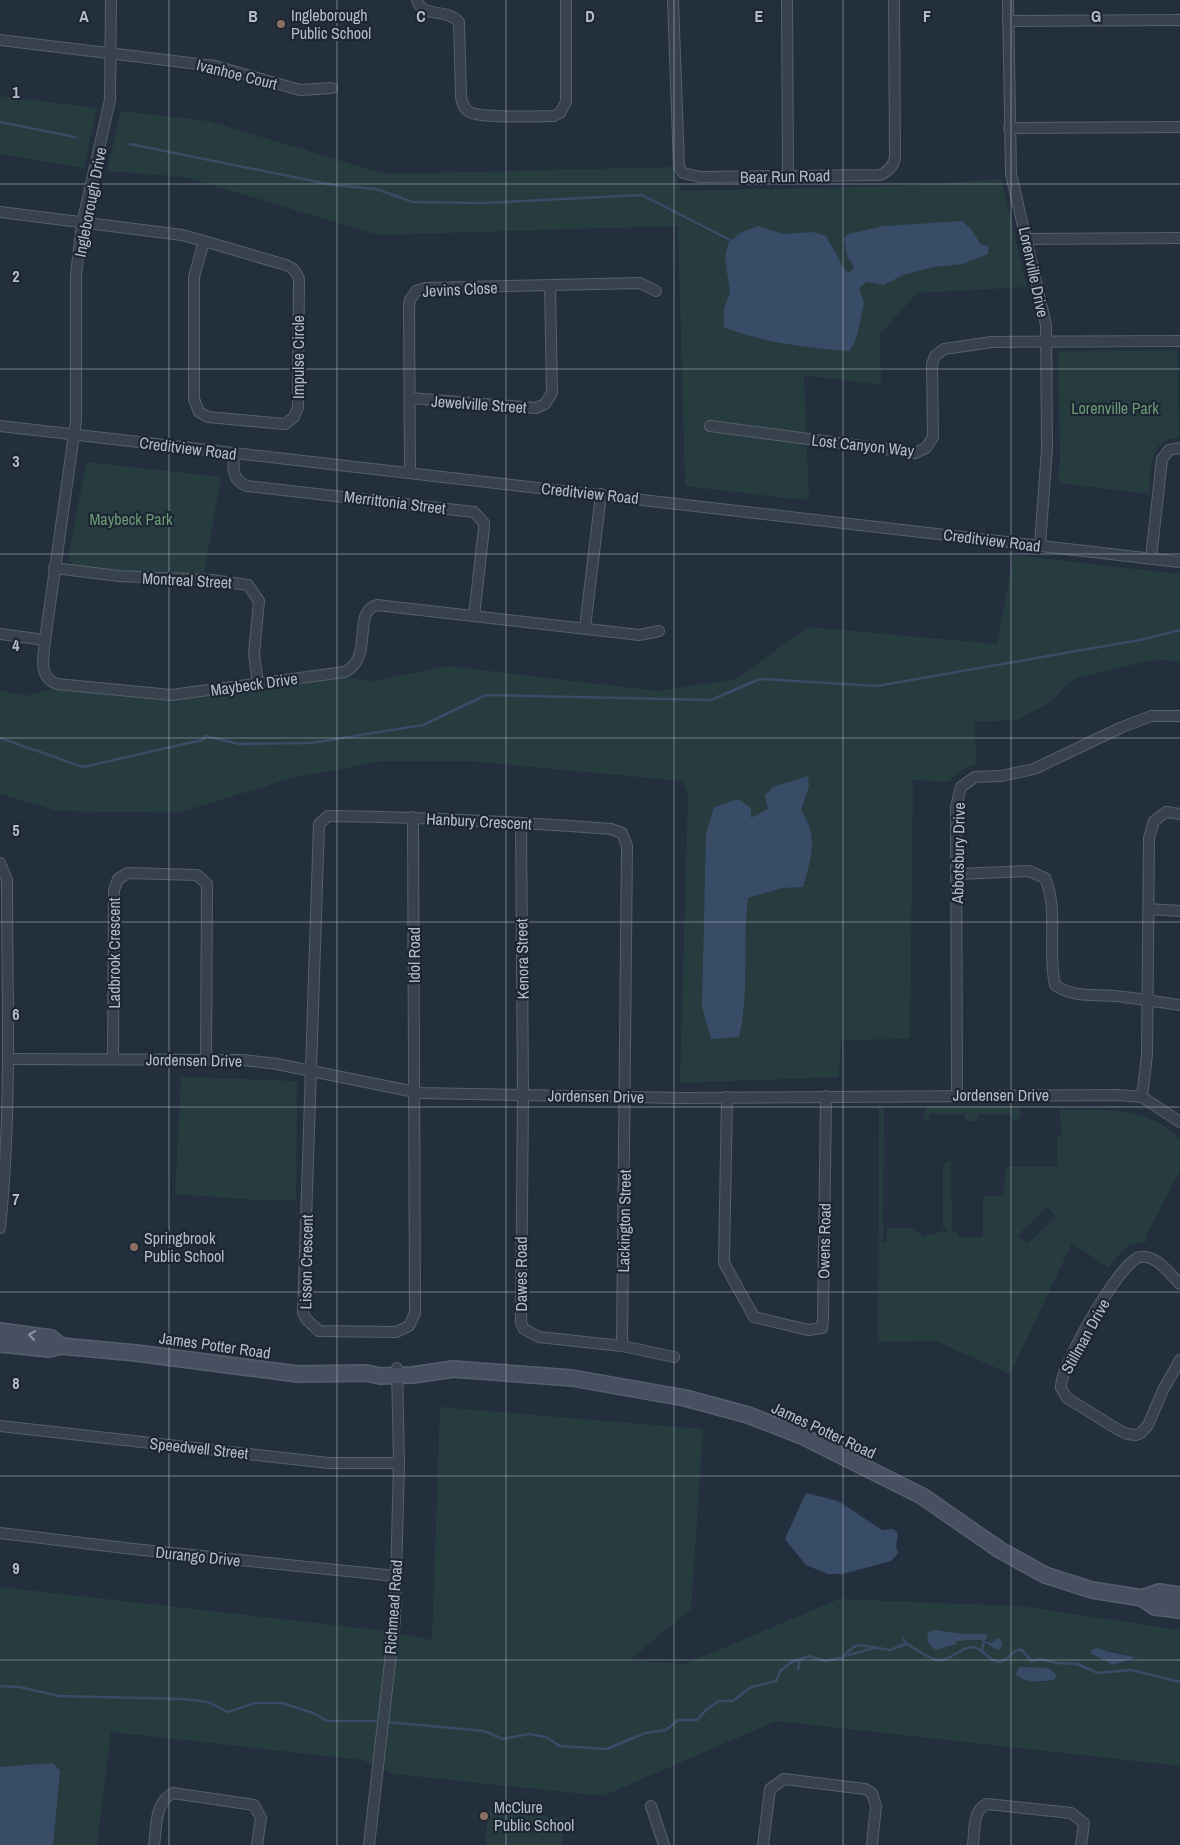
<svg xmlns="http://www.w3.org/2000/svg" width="1180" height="1845" font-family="'Archivo Narrow',sans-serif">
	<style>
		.green { fill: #263c3f; fill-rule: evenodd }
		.water { fill: #394c67 }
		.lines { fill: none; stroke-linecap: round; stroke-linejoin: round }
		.stream { stroke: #394c67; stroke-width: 2.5 }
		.minor-casing { stroke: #565f6c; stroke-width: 12 }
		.secondary-casing { stroke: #565f6c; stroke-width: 18 }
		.minor { stroke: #38414e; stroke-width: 10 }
		.secondary { stroke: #465061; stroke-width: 15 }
		.oneway { stroke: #8e96a5 }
		.grid { fill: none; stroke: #b4bcc9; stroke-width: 1; stroke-opacity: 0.55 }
		.education-dot { fill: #8d6e63; stroke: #1d2633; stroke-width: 2 }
		.labels { text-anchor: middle; stroke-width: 4.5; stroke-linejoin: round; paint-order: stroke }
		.poi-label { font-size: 16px; fill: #b4bcc9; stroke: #1d2633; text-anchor: start }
		.street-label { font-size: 16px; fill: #b4bcc9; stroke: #1d2633 }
		.park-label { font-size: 16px; fill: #6b9a76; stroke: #1d2633 }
		.grid-label { font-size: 16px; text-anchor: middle; font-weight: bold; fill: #b4bcc9; stroke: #1d2633; stroke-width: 4.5; stroke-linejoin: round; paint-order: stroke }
	</style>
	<rect width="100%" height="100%" fill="#242f3e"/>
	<g class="green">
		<path d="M0,96L97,108L84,168L0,154Z"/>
		<path d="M121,111L208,121L385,174L673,167L681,191L892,186L1001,179L1027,287L917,293L880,334L881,385L804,375L809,497L803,500L685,486L678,226L379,235L184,177L107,171Z"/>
		<path d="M1177,350L1179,438C1148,437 1151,472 1149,494L1058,483L1060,460L1058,355L1062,351Z"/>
		<path d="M86,462L221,477L204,574L128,571L75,565L68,561Z"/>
		<path d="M1014,555L1180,574V662L1156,659L1074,679L1050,702L1017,720L975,722L976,764L956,773L949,782L913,780L910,1039L841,1040L839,1077L680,1083L688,795L682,781L468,761H383L292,778L178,813L58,811L0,794V690L25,696L51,689L174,701L347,678L373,681L448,666L658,691L736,679L808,627L997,644Z"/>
		<path d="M181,1077L297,1081L296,1200H255L175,1194Z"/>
		<path d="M877,1105L884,1106L883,1242H887V1228H911L925,1237L927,1235L937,1234L938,1231L947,1232V1228H943V1167L946,1162L951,1161L952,1232H957L958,1237H983V1196H1004L1005,1167L1057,1166V1136H1062L1059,1110C1101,1110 1149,1105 1180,1140V1171L1147,1234L1146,1242L1129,1245L1108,1267L1072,1243L1010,1374L936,1341L878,1342L879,1109H877ZM1047,1207L1056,1217L1027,1244L1018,1235Z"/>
		<path d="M926,1106H1019L1021,1113L1019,1119L1013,1121L1011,1114H979L976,1121H966L964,1114H930L929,1121L923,1117Z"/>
		<path d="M440,1407L703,1429L691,1609L629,1661L685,1664L839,1599L1021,1606L1180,1630V1766L776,1721L603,1796L394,1774L363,1760L111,1732L97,1845H0V1587L378,1630L432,1640ZM941,1630L964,1634H986L984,1639L992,1643L996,1650C985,1641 970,1636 955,1641C943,1645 947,1653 930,1646L929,1638ZM1091,1650L1114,1651L1139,1659L1113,1665L1092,1654ZM1019,1667L1048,1669L1054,1680L1039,1682Z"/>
		<path d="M488,1811L564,1818L562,1845H485Z"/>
	</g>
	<g class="water">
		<path d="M962,221L971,229L981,245L989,246L988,254L963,264L934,267L903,275L884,285L867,282L859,288L864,303L857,336L850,351C808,348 764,343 724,327V308L730,293L725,257L728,244L738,234L758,226L783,234L813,232L826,236L845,270L850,273L854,267L848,258L844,239L848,234L884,226Z"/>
		<path d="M808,776L809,786L801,810C819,837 811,858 803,887L782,888L748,898C742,944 750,992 739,1037L711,1039L702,1007L706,833L714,807L738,799L751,808V818L768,809L765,795L773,787Z"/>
		<path d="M806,1493L838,1501L882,1530L893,1529L898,1533L896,1547L898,1553L891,1561L843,1574H828L806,1565L785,1539Z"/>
		<path d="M936,1630L964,1634H988L985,1641L992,1643L997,1638L1001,1639L1002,1645L999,1650C991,1649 987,1641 979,1640C971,1639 964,1641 956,1641V1644L936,1650C929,1646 926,1640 928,1632Z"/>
		<path d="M1098,1648C1113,1654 1128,1655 1143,1659L1135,1658L1113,1665L1092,1654L1091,1650Z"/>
		<path d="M1019,1667L1047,1668L1056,1674V1676L1054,1680C1041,1681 1027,1685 1016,1674Z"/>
		<path d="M53,1763L60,1771L53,1845H0V1767Z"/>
	</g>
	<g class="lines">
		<g class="stream">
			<path d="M0,122L75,137"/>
			<path d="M130,144L333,185L376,189L413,202L484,203L642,195L734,242"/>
			<path d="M0,738L83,767L202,740L206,736L239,744L311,743L423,725L486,695L711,700L760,679L877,686L1145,639L1180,630"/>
			<path d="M903,1638L906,1644"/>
			<path d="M982,1649L984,1642"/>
			<path d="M849,1655L874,1648"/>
			<path d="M798,1670L800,1660"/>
			<path d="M0,1686L19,1687L59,1696L184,1699L208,1702L228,1712L255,1703H282L313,1713L327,1721H381"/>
			<path d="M387,1722L484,1731L503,1739L529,1734L546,1737L560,1746L607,1749L645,1733L666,1730L678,1720H697L707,1709L719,1701H733L751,1687L776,1681L781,1670L792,1662L809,1656L825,1661L842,1658L853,1647L860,1645L890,1650L906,1644C916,1648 927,1658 937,1660C950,1662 960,1647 973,1647C984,1648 989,1662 999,1662C1010,1661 1012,1648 1022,1650L1031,1661L1041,1659L1057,1663L1077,1664L1098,1673L1131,1670L1180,1682"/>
		</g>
		<defs>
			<g id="minor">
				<path d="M111,0L110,100L82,224L76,275V420L45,640C44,656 37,677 57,684L171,695L345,672C375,656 351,612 377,605L639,635L659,631"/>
				<path d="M417,0C423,19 445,7 459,22L461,97C462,102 463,107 468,111C478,119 538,116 554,116L560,113L566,102V0"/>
				<path d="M673,0L679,167L683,173L700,177L880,175C889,171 894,166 895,157L894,0"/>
				<path d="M787,0L788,175"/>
				<path d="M1008,0L1011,174L1046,325L1047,448L1040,545"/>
				<path d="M1008,21L1180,20"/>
				<path d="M0,40L215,66L300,90L332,88"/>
				<path d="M1009,128L1180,127"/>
				<path d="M0,212L182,235L204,241L286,265C293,268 296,271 299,279L298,407L294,417L285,424L208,417L199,412L194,399V277L204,241"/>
				<path d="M1027,239L1180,238"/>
				<path d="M410,398L536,408L545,404L552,393L550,285"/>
				<path d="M0,426L1180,562"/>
				<path d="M710,426L915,453L926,448L933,437L932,364L935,356L944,349L992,342L1180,341"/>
				<path d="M234,453C233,467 231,480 247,486L474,512L484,523V528L474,616"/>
				<path d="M410,473L409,306L410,300L416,291L426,288L640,283L656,291"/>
				<path d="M1151,558L1162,459L1169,450L1180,448"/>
				<path d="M54,568L119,576L212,580L248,585L259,601L254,654L258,684"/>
				<path d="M585,628L601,494"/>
				<path d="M0,634L45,640"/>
				<path d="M413,817L415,1313L409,1326L396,1332L319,1331L307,1320L303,1313L319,824L328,816C422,817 517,822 611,829L622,833L627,846L622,1346"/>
				<path d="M521,823L523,1095L521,1323L524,1329L539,1337L622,1346L674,1357"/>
				<path d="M0,863L7,880C7,995 12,1112 0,1228"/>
				<path d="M957,874L1029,871L1045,878C1059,910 1047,950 1055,985C1074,998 1093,994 1115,996C1136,998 1158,1002 1180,1005"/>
				<path d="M1149,909L1180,911"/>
				<path d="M8,1059L243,1060L277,1064L420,1093L681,1098L1118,1095L1142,1097L1180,1122"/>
				<path d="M113,1059L114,890L118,879L128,873L197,875L207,884L206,1060"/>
				<path d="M957,1094L956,807L961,787L975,777L1001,776L1034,769L1120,728L1151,716H1180"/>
				<path d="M727,1097L724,1263L754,1317L808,1330L822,1328L823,1319L826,1096"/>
				<path d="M1142,1097L1147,1055L1149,838L1154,821L1166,812L1180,814"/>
				<path d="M1180,1284C1170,1274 1156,1254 1140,1257C1121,1260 1059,1368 1061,1388L1067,1398L1117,1429L1127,1434L1136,1435L1141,1433L1148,1425L1163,1390L1180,1360"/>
				<path d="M0,1426L328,1463H399"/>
				<path d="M0,1533L133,1549L396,1576"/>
				<path d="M651,1806L664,1845"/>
				<path d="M154,1845C157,1826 154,1803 173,1793L254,1805L261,1818L257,1845"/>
				<path d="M369,1845L395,1619L399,1463L397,1368"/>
				<path d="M763,1845L770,1789L784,1779L865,1789L872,1793L876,1806L872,1845"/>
				<path d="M973,1845C975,1831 972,1810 987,1804L1071,1813L1084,1823L1081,1845"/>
			</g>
			<g id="secondary">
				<path d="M0,1331L51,1338L61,1346"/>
				<path d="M0,1344L49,1349L61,1346L136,1353L298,1374L366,1373L380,1376L413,1375L453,1369L572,1378L685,1398L748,1415L802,1436L922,1496L1000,1550L1045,1575L1092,1590L1142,1598L1155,1607L1180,1610"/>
				<path d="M1142,1598L1159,1592L1180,1595"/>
			</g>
		</defs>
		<use href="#minor" class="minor-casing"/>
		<use href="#secondary" class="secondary-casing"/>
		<use href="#minor" class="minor"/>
		<use href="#secondary" class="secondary"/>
	</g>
	<defs><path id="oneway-chevron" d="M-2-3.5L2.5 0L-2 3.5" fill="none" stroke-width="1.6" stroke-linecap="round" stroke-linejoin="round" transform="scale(1.25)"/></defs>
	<use class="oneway" href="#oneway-chevron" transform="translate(32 1335) rotate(-172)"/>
	<path class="grid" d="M169,0V1845M337,0V1845M506,0V1845M674,0V1845M843,0V1845M1011,0V1845M0,184H1180M0,369H1180M0,554H1180M0,738H1180M0,922H1180M0,1107H1180M0,1292H1180M0,1476H1180M0,1660H1180"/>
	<g class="education-dot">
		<circle cx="281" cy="24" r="5"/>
		<circle cx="134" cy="1247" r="5"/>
		<circle cx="484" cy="1816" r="5"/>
	</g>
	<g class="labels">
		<g class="poi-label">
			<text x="291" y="21">Ingleborough<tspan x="291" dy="18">Public School</tspan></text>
			<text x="144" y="1244">Springbrook<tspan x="144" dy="18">Public School</tspan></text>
			<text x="494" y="1813">McClure<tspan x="494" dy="18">Public School</tspan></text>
		</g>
		<g class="street-label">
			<text transform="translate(237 74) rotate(14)" y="6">Ivanhoe Court</text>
			<text transform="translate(785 176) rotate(-1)" y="6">Bear Run Road</text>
			<text transform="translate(90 202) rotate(-79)" y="6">Ingleborough Drive</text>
			<text transform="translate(1034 272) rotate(78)" y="6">Lorenville Drive</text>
			<text transform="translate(460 289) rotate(-3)" y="6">Jevins Close</text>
			<text transform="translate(298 357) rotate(-90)" y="6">Impulse Circle</text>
			<text transform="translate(479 404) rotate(4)" y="6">Jewelville Street</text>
			<text transform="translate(863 445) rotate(6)" y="6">Lost Canyon Way</text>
			<text transform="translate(188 448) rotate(7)" y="6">Creditview Road</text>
			<text transform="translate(590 493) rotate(6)" y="6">Creditview Road</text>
			<text transform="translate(395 502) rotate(7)" y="6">Merrittonia Street</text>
			<text transform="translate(992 540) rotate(7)" y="6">Creditview Road</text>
			<text transform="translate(187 580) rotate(3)" y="6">Montreal Street</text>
			<text transform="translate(254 684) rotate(-8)" y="6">Maybeck Drive</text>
			<text transform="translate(479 821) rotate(3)" y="6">Hanbury Crescent</text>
			<text transform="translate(958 853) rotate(-89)" y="6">Abbotsbury Drive</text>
			<text transform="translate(114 953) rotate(-90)" y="6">Ladbrook Crescent</text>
			<text transform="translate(414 955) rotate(-90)" y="6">Idol Road</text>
			<text transform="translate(522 959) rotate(-91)" y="6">Kenora Street</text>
			<text transform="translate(194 1060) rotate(1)" y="6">Jordensen Drive</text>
			<text x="1001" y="1101">Jordensen Drive</text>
			<text transform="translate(596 1096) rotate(1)" y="6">Jordensen Drive</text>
			<text transform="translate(624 1221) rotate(-89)" y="6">Lackington Street</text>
			<text transform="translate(824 1241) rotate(-89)" y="6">Owens Road</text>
			<text transform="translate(306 1262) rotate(-89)" y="6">Lisson Crescent</text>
			<text transform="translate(521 1274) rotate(-90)" y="6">Dawes Road</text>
			<text transform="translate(1085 1336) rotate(-61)" y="6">Stillman Drive</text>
			<text transform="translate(215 1345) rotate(8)" y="6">James Potter Road</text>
			<text transform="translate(824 1430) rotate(25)" y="6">James Potter Road</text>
			<text transform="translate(199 1448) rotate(6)" y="6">Speedwell Street</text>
			<text transform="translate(198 1556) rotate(6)" y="6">Durango Drive</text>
			<text transform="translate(393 1607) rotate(-86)" y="6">Richmead Road</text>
		</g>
		<g class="park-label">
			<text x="1115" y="414">Lorenville Park</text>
			<text x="131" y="525">Maybeck Park</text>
		</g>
	</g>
	<g class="grid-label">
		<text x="84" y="22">A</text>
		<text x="253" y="22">B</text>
		<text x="421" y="22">C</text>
		<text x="590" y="22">D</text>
		<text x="759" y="22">E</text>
		<text x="927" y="22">F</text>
		<text x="1096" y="22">G</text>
		<text x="16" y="98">1</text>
		<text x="16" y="282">2</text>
		<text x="16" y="467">3</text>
		<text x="16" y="651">4</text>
		<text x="16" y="836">5</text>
		<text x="16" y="1020">6</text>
		<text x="16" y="1205">7</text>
		<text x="16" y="1389">8</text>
		<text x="16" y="1574">9</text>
	</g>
</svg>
